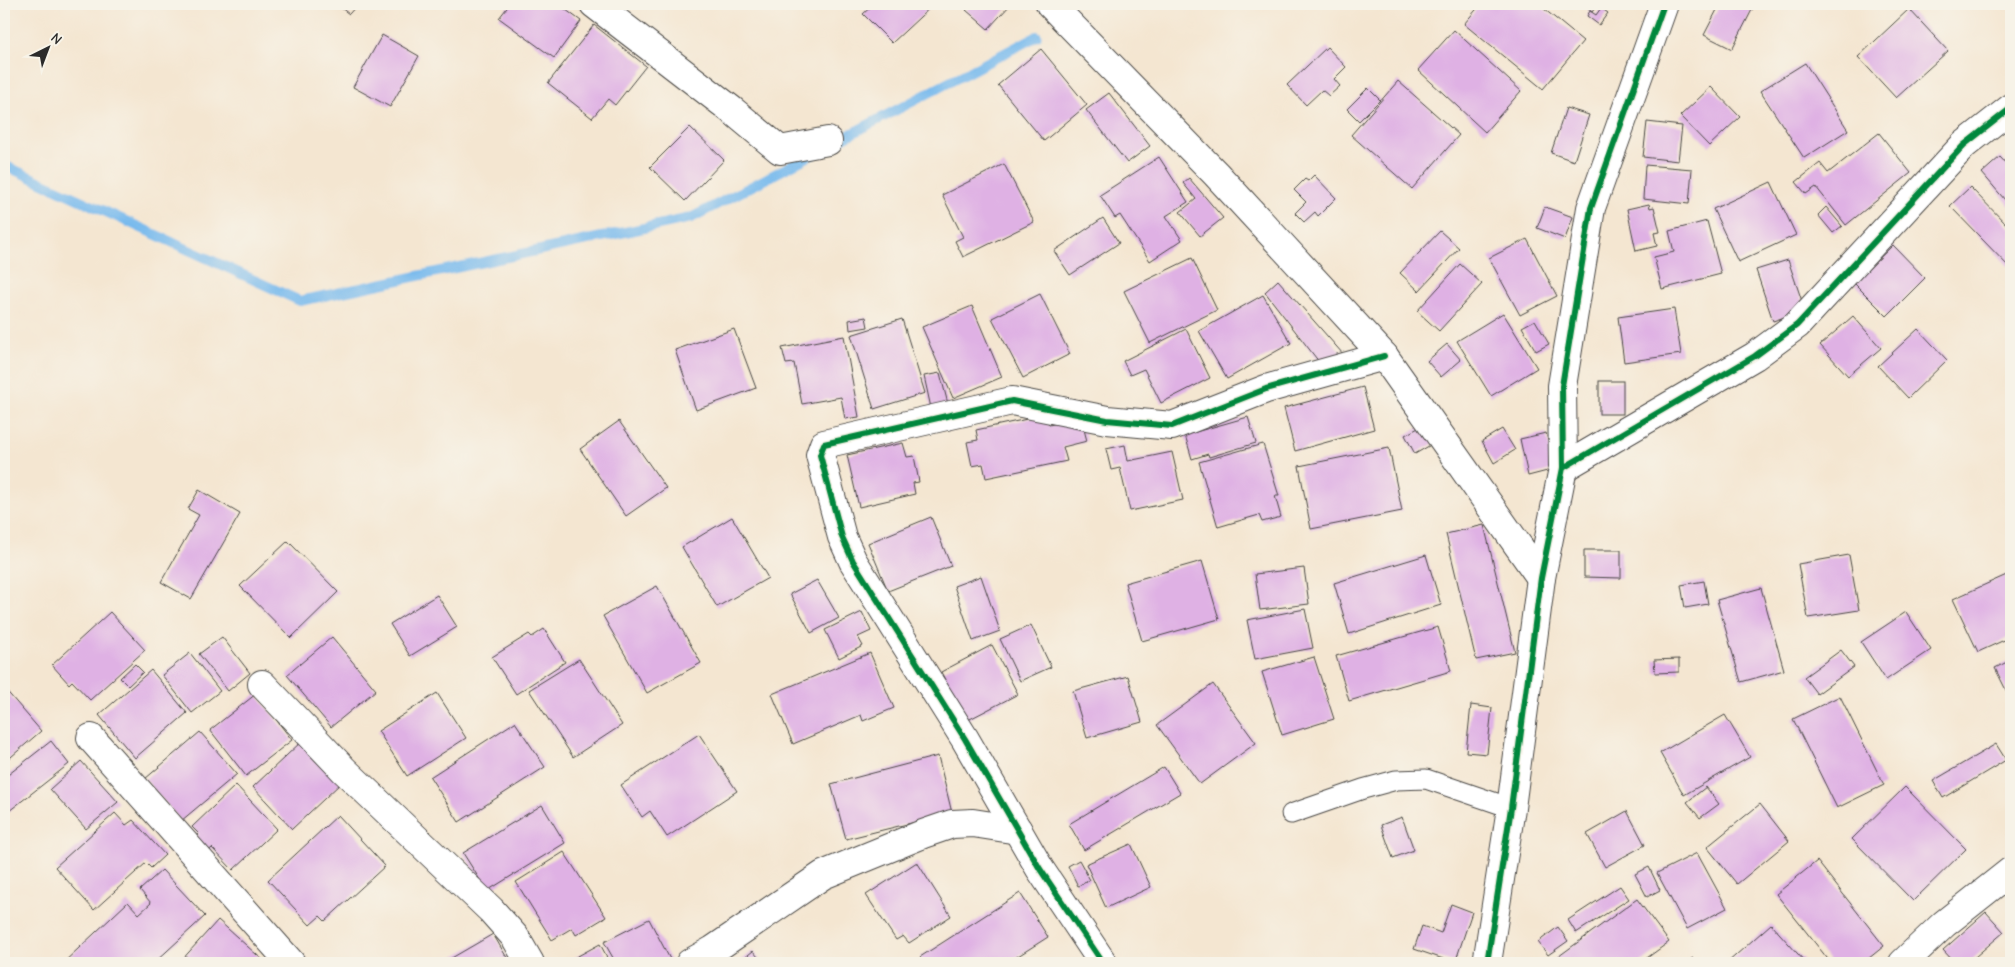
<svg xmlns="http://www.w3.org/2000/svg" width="2015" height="967" font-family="'Comic Neue',sans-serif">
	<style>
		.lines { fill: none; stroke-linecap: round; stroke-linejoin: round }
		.stream { stroke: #78baed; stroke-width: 10 }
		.building { fill: #dfb1e4 }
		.service-casing { stroke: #494744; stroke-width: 21 }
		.minor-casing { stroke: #494744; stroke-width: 30 }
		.tertiary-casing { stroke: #494744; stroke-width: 30 }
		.service { stroke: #fff; stroke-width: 19 }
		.minor { stroke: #fff; stroke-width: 28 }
		.tertiary { stroke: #fff; stroke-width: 28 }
		.cycleway-casing { stroke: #f7f3e8; stroke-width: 9 }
		.cycleway { stroke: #00873e; stroke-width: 6 }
	</style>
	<rect width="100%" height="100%" fill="#f7f3e8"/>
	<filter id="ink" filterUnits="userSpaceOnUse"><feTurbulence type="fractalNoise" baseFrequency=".02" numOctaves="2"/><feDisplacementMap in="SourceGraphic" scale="10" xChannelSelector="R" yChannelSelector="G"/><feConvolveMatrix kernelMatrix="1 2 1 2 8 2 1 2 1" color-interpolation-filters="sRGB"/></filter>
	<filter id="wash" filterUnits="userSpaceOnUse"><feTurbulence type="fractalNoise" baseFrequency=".0096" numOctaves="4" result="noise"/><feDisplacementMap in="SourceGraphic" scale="20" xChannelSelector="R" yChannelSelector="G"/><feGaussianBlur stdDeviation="1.12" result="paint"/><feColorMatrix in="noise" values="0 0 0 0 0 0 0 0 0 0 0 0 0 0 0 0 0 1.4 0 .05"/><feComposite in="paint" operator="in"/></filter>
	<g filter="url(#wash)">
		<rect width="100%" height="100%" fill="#f4e6d1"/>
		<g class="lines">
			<g class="stream">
				<path d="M830,145L1037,36"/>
				<path d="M4,165L300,301L691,218L813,154"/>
			</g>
		</g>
		<g id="blocks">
			<g class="building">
				<path d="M336,4H358L349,14Z"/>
				<path d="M510,4H558L581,21L554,58L499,18Z"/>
				<path d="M787,4H799L793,10Z"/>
				<path d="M874,4H934L892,43L863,14Z"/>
				<path d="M972,4H1011L988,29L966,10Z"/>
				<path d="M1481,4H1538L1583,41L1543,89L1464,24Z"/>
				<path d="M1582,4H1598L1592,12Z"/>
				<path d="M1720,4H1755L1732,49L1704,35Z"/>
				<path d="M1601,8L1608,13L1599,25L1587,16L1590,11L1596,15Z"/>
				<path d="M1909,9L1948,51L1896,98L1858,57Z"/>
				<path d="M594,25L646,66L615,105L608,99L592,118L548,83Z"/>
				<path d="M1454,30L1521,91L1485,132L1418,70Z"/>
				<path d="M382,35L419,56L390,107L353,87Z"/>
				<path d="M1327,47L1346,67L1334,79L1340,86L1329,96L1322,90L1306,105L1287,85Z"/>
				<path d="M1041,49L1087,105L1044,141L998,85Z"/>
				<path d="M1805,63L1848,130L1804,158L1760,91Z"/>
				<path d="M1398,81L1459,135L1412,189L1351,135Z"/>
				<path d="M1711,87L1740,117L1709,146L1680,116Z"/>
				<path d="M1368,88L1380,100L1359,121L1347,109Z"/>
				<path d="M1109,93L1150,146L1127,163L1086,110Z"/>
				<path d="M1566,108L1589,115L1574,161L1551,153Z"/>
				<path d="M1647,122L1682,126L1678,161L1643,157Z"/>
				<path d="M690,127L724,160L685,201L650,167Z"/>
				<path d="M1879,133L1911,173L1846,225L1816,187L1806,194L1796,182L1820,163L1828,173Z"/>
				<path d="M1159,157L1188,202L1166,216L1182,240L1150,261L1120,215L1115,218L1100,195Z"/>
				<path d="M2000,157L2011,169V207L1982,173Z"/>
				<path d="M1004,164L1034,222L963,257L955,241L963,237L942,195Z"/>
				<path d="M1645,165L1692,169L1689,204L1643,199Z"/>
				<path d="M1314,175L1336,198L1318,216L1315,212L1304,222L1295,213L1306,202L1294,190L1305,179L1308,181Z"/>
				<path d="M1189,178L1223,218L1200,236L1180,212L1196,199L1183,183Z"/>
				<path d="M1771,182L1796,235L1738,262L1713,209Z"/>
				<path d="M1970,187L2011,229V269L1950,206Z"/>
				<path d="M1649,204L1650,208L1654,207L1660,232L1654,233L1657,246L1636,251L1627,209Z"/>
				<path d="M1545,207L1573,217L1565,239L1537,228Z"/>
				<path d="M1826,207L1842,226L1833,233L1818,215Z"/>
				<path d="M1103,218L1119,243L1070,275L1054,251Z"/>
				<path d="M1707,221L1721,274L1662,289L1654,257L1674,252L1669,231Z"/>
				<path d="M1440,231L1459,248L1419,291L1400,273Z"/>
				<path d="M1527,239L1557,296L1520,315L1489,258Z"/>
				<path d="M1893,245L1925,278L1887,316L1854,283Z"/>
				<path d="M1192,258L1217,310L1150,343L1124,291Z"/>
				<path d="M1788,260L1805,310L1773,321L1756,270Z"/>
				<path d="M1460,264L1482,284L1439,331L1417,311Z"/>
				<path d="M1278,280L1343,354L1323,367L1265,292Z"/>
				<path d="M1040,294L1070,354L1023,378L992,318Z"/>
				<path d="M1263,295L1291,343L1227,379L1199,331Z"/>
				<path d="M972,306L1002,377L953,398L922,327Z"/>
				<path d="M1674,309L1681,354L1624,362L1618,317Z"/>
				<path d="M1503,313L1537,368L1491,396L1457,341Z"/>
				<path d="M1853,316L1881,348L1848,376L1820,345Z"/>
				<path d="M866,317L868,327L850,330L849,320Z"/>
				<path d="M902,319L925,393L874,409L851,335Z"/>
				<path d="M1535,320L1549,344L1536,351L1522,327Z"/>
				<path d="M734,329L756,388L696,410L675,350Z"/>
				<path d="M1186,329L1210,378L1161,403L1144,369L1130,375L1123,361Z"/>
				<path d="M1918,329L1947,360L1908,398L1878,366Z"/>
				<path d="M844,336L859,417L845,419L841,397L802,404L794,363L786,364L782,348Z"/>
				<path d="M1447,344L1461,360L1441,377L1427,361Z"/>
				<path d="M940,373L948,404L931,408L924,376Z"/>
				<rect x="1599" y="381" width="24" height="33"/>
				<path d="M1363,387L1374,429L1295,451L1284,408Z"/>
				<path d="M1046,415L1049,425L1081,418L1087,441L1063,447L1067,461L986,478L983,464L972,466L967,442L978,440L976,430Z"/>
				<path d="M1248,417L1256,443L1209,457L1208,454L1192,459L1185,435Z"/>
				<path d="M619,421L666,488L626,516L580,449Z"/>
				<path d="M1424,425L1434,443L1415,454L1405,435Z"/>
				<path d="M1502,429L1515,450L1494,463L1482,441Z"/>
				<path d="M1546,433L1555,469L1528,476L1520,439Z"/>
				<path d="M903,443L907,457L914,456L919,482L913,483L915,494L859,507L847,455Z"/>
				<path d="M1263,444L1279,496H1275L1281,517L1262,522L1259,515L1218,527L1199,462Z"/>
				<path d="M1125,445L1128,461L1172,452L1183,500L1130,511L1120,468L1111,470L1106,449Z"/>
				<path d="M1389,448L1402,511L1311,529L1299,466Z"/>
				<path d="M199,490L240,514L191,599L161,582L199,515L188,509Z"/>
				<path d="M732,517L768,578L717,607L682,547Z"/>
				<path d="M931,517L951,566L888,591L868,543Z"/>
				<path d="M1484,525L1515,652L1476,660L1446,534Z"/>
				<path d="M288,541L338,592L291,638L240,586Z"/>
				<path d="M1584,550H1621V578L1584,577Z"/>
				<path d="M1426,555L1441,605L1349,634L1334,583Z"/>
				<path d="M1849,555L1859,610L1808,618L1798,564Z"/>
				<path d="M1202,561L1219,619L1142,641L1125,583Z"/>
				<path d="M1304,568L1309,604L1260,610L1255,574Z"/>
				<path d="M2011,573V637L1978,652L1953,599Z"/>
				<path d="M981,576L1000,631L973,641L954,586Z"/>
				<path d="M817,580L839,618L811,633L790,594Z"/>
				<path d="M1704,581L1708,604L1685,608L1681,585Z"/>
				<path d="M657,586L701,663L647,693L603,616Z"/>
				<path d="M1761,588L1784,670L1741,682L1717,600Z"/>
				<path d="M437,595L457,627L410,656L390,624Z"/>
				<path d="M1305,609L1313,648L1255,659L1247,620Z"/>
				<path d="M110,612L145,650L90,700L72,681L69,684L52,665Z"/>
				<path d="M862,612L871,631L858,637L863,646L839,658L825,630Z"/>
				<path d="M1906,612L1931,650L1886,680L1861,642Z"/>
				<path d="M1031,625L1051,667L1020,681L1000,639Z"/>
				<path d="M1438,627L1451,671L1349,701L1336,656Z"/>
				<path d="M544,629L565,662L516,694L492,657L529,634L532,637Z"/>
				<path d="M222,637L250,673L228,691L199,654Z"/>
				<path d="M332,637L376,690L331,727L287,675Z"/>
				<path d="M992,645L1018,694L966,721L941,672Z"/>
				<path d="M1841,650L1854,667L1817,694L1804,677Z"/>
				<path d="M190,653L220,691L192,713L162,675Z"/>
				<path d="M870,653L894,708L863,721L861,715L793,744L772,694Z"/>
				<path d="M1314,657L1334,719L1282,735L1262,672Z"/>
				<path d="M579,659L622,725L573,757L529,690Z"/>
				<path d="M1679,659V672L1655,673L1654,660Z"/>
				<path d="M2011,660V700L1995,668Z"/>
				<path d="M135,664L143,672L128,686L120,678Z"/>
				<path d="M151,670L187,713L135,758L99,715Z"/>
				<path d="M1128,676L1142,722L1087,738L1073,691Z"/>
				<path d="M1213,684L1256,743L1200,784L1157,725Z"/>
				<path d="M4,688L41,731L4,763Z"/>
				<path d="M437,693L466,738L407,776L378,731Z"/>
				<path d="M256,694L292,740L246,776L210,730Z"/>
				<path d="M1840,696L1884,785L1837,808L1793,719Z"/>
				<path d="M1471,705L1492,708L1487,754L1466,752Z"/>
				<path d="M1725,715L1750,757L1684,795L1660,753Z"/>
				<path d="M515,722L545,767L459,822L430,777Z"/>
				<path d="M200,732L237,774L181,821L145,779Z"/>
				<path d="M699,734L737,791L667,837L650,811L642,817L621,785Z"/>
				<path d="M51,741L69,764L4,815V778Z"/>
				<path d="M302,741L341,783L292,829L253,787Z"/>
				<path d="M1996,744L2006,760L1943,798L1933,781Z"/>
				<path d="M938,756L952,813L846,839L831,784Z"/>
				<path d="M81,761L118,802L86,829L50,789Z"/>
				<path d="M1164,767L1180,793L1084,850L1069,824Z"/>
				<path d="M236,785L277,829L233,870L212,848L205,854L192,840L199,834L192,827Z"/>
				<path d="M1706,787L1719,804L1700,818L1687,802Z"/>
				<path d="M1905,787L1966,849L1913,901L1852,839Z"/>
				<path d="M1760,804L1789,841L1737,884L1707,847Z"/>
				<path d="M542,805L565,843L487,891L463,853Z"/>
				<path d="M1627,811L1645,845L1605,867L1587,834Z"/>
				<path d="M115,813L126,825L133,820L165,855L151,868L146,863L94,910L55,867Z"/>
				<path d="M338,815L385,866L325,921L320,916L310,925L268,880Z"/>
				<path d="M1402,817L1414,850L1393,858L1381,825Z"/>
				<path d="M1131,844L1151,887L1106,908L1086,864Z"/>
				<path d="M564,852L606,917L576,935L572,928L552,940L516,882Z"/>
				<path d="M1697,853L1727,908L1687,929L1657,873Z"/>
				<path d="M1079,860L1090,880L1078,886L1068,866Z"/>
				<path d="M1817,861L1884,946L1863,963H1831L1776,894Z"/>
				<path d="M917,862L951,916L909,943L903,936L896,940L866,895Z"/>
				<path d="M1649,867L1660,890L1647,897L1635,874Z"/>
				<path d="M162,870L205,916L154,963H63L128,902L139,914L151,903L140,890Z"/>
				<path d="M1620,886L1629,899L1576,933L1568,920Z"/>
				<path d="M1020,893L1048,937L1007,963H924L920,957Z"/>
				<path d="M1637,899L1669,942L1640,963H1558L1555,959Z"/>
				<path d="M1451,904L1472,912L1455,963L1414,949L1422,926L1441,933Z"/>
				<path d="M1986,912L2004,932L1968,963H1955L1943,950Z"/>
				<path d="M649,919L672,963H616L604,942Z"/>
				<path d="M218,920L266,963H179Z"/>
				<path d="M1771,924L1806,963H1727Z"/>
				<path d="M1558,927L1568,941L1548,955L1538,942Z"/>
				<path d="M493,934L510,963H443Z"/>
				<path d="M600,944L607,957L599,963H565Z"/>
				<path d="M753,951L763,963H738Z"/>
				<path d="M1693,958L1697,963H1685Z"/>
			</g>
		</g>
	</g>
	<g filter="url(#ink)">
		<use href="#blocks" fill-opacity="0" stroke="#494744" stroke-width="1"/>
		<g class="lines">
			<defs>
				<path id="service" d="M1291,814L1363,789L1396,780L1426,779L1511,808"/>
				<g id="minor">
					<path d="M594,4L733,111L780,150L828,141"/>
					<path d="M1050,4L1216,174L1384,356L1541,578"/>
					<path d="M1563,468L1755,356L1797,325L1964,145L2011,108"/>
					<path d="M262,684L344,770L491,910L515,937L530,963"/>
					<path d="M91,738L291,963"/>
					<path d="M690,963L713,950L823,875L923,834L952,824L973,823L1018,830"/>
					<path d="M1103,963L1040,869L965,739L853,561L842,537L820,455L824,444L1012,401L1107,420L1172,426L1266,389L1384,356"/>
					<path d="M1903,963L1944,924L2011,871"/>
				</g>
				<path id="tertiary" d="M1487,963L1511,808L1541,578L1563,468L1562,386L1591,208L1664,4"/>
			</defs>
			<use href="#service" class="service-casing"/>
			<use href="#minor" class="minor-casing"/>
			<use href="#tertiary" class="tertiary-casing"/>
			<use href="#service" class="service"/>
			<use href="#minor" class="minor"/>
			<use href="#tertiary" class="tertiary"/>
			<defs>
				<g id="cycleway">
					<path d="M1563,468L1755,356L1797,325L1964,145L2011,108"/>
					<path d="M1103,963L1040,869L965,739L853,561L842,537L820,455L824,444L1012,401L1107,420L1172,426L1266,389L1384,356"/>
					<path d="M1487,963L1511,808L1541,578L1563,468L1562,386L1591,208L1664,4"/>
				</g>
			</defs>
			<use href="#cycleway" class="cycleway-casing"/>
			<use href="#cycleway" class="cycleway"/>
		</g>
	</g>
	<rect width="2015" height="967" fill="none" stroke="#f7f3e8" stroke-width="20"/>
	<g transform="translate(48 48) rotate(42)" stroke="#f7f3e8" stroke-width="4" paint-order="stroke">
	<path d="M0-4L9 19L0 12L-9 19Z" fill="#2b2b2b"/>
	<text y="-8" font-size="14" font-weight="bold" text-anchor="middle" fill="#2b2b2b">N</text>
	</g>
</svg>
